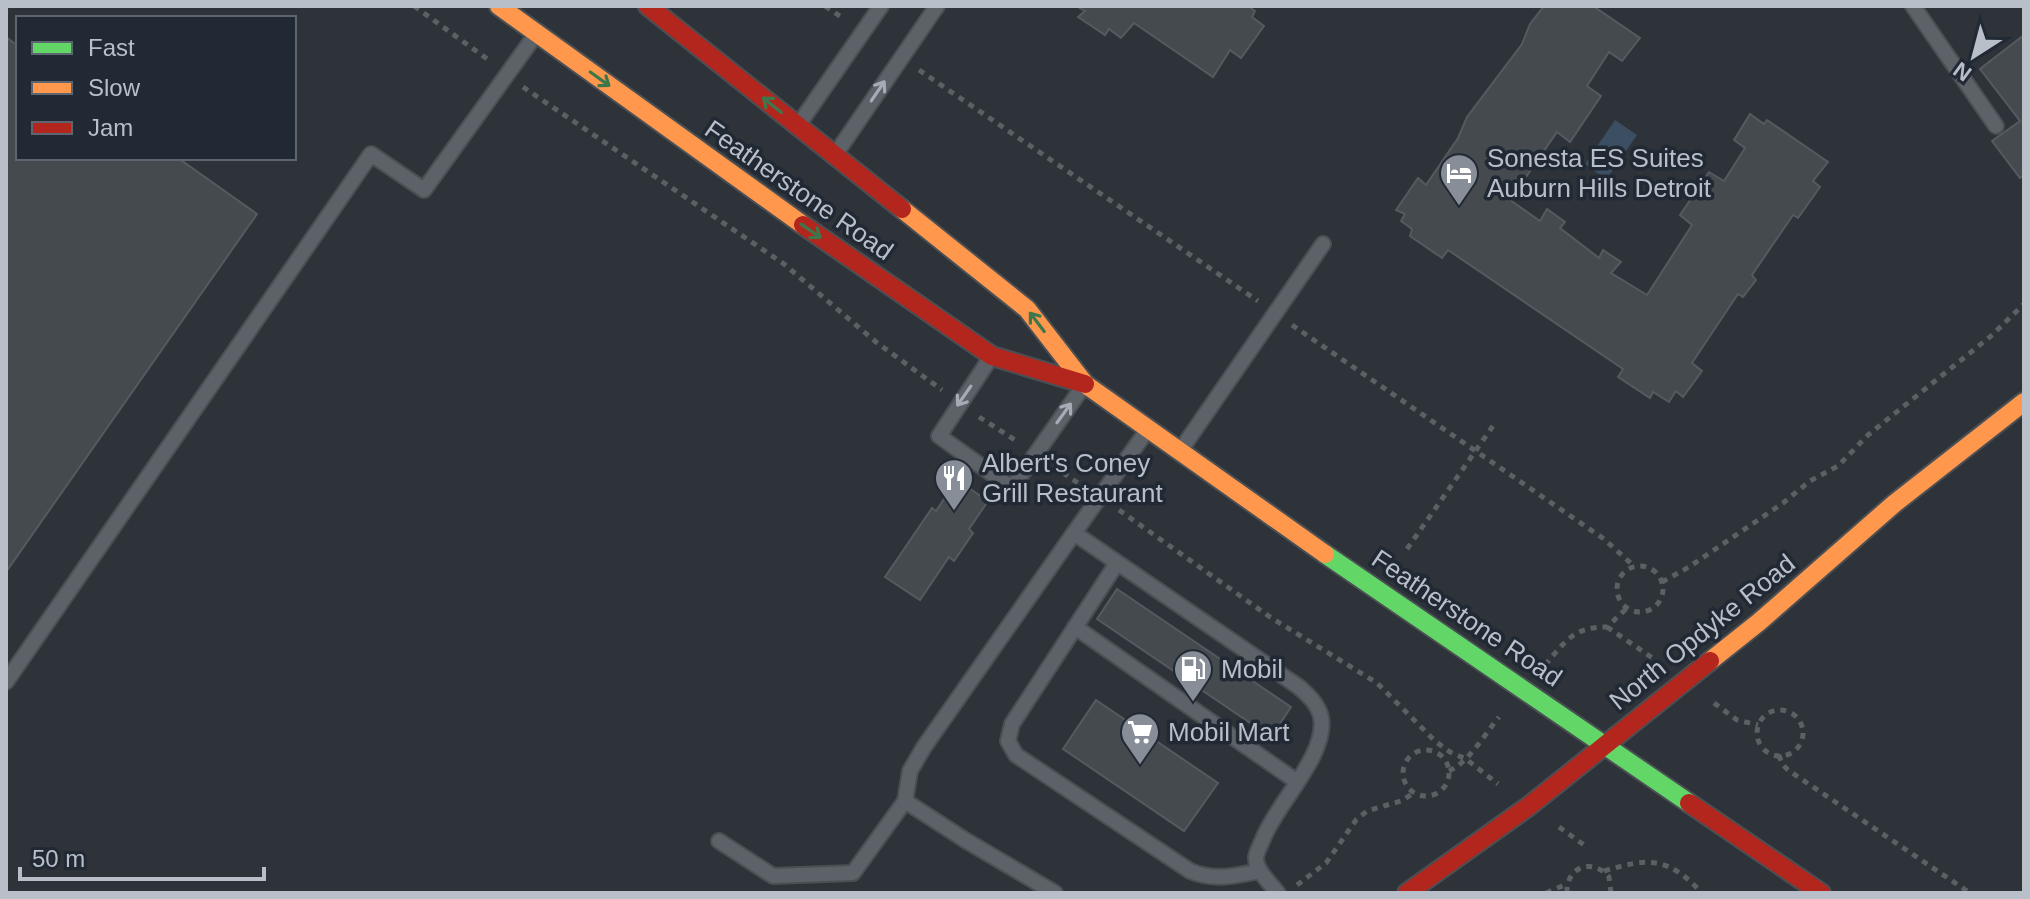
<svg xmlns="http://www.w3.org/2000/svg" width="2030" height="899" font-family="Arial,sans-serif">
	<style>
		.water { fill: #3c4e62 }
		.building { fill: #454a4f; stroke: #555a61; stroke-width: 2 }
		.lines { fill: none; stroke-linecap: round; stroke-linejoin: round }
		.lane-casing { stroke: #4a4f54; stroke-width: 18 }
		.fast-casing { stroke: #4a4f54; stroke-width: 22 }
		.slow-casing { stroke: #4a4f54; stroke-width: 22 }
		.jam-casing { stroke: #4a4f54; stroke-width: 22 }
		.path { stroke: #5a6064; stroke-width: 5; stroke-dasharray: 6 6; stroke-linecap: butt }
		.lane { stroke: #5d6168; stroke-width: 14 }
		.fast { stroke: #63d668; stroke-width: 18 }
		.slow { stroke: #ff974d; stroke-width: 18 }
		.jam { stroke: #b3261e; stroke-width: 18 }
		.oneway { stroke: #3e774b }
		.oneway2 { stroke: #a6acb6 }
		.labels { text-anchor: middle; stroke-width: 7; stroke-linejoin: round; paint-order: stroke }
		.poi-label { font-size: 26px; fill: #b8bfc9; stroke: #202934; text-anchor: start }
		.street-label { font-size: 26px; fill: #b8bfc9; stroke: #202934 }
	</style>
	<rect width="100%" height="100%" fill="#2d3339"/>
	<path class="water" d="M1615,120L1637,135L1606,180L1585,164Z"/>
	<g class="building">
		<path d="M1076,6H1248L1255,11L1252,17L1264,26L1241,58L1230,50L1213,77L1134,23L1121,38L1109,29L1105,35L1078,17L1085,11Z"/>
		<path d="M1544,6H1593L1640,38L1622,61L1609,52L1587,86L1601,96L1570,142L1557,132L1510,200L1540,221L1547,209L1565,222L1560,228L1599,258L1603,250L1621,262L1611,273L1647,295L1692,225L1680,215L1709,172L1724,181L1745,148L1734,140L1750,114L1764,124L1767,120L1828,162L1813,181L1820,187L1798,218L1793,215L1752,275L1756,280L1743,297L1738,294L1692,363L1702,371L1683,397L1676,391L1669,402L1653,392L1650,398L1618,377L1623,369L1448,250L1442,258L1410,236L1412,229L1401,221L1405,214L1396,210L1418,178L1426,185L1458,138L1467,117L1522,44L1530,24Z"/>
		<path d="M2024,35V175L2020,178L1992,141L2020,121L1980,69Z"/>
		<path d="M6,37L18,46V158H178L257,214L6,572Z"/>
		<path d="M957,480L988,501L969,529L973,533L954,561L949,557L920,600L885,577L932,508L936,511Z"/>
		<path d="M1117,589L1291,707L1271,737L1097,619Z"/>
		<path d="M1096,700L1218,783L1184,831L1063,749Z"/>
	</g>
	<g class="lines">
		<defs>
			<g id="lane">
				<path d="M1913,6L1996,126"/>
				<path d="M799,124L881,6"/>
				<path d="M837,152L937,6"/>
				<path d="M991,357L939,436L1012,488L1082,388"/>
				<path d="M1146,432L1074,533L1299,687C1308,695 1318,704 1321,717C1328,755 1276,804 1263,839C1261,844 1257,851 1256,857C1255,870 1270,883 1278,893"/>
				<path d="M1180,451L1323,244"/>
				<path d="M1117,563L1012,724L1008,741L1016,755L1190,871C1214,881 1234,876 1260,871"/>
				<path d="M1075,627L1296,781"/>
				<path d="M6,682L371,154L424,190L534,37"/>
				<path d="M719,841L773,876L853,873L905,801"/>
				<path d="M1055,893L965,840L905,801L910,771L924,747L1074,533"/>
			</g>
			<path id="fast" d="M1325,554L1689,803"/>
			<g id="slow">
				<path d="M499,6L803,225"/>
				<path d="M902,209L1027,309L1085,384L1325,554"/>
				<path d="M1710,661L1759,622L1895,503L2024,402"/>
			</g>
			<g id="jam">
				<path d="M648,6L902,209"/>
				<path d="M803,225L992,356L1085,384"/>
				<path d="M1689,803L1821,893"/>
				<path d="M1407,893L1529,806L1710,661"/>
			</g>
		</defs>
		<use href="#lane" class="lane-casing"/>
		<use href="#fast" class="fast-casing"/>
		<use href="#slow" class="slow-casing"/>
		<use href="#jam" class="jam-casing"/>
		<g class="path">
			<path d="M414,6L490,61"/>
			<path d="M825,6L844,19"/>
			<path d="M919,70L1258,301"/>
			<path d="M523,87L784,264L876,342L942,390"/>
			<path d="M1292,325L1604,539L1635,567"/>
			<path d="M979,417L1018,442"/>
			<path d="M1053,466L1081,485"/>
			<path d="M1119,510L1270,617L1377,683L1435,741L1450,752L1466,759L1498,784"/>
			<path d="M1407,549L1495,423"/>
			<circle cx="1640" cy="589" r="23"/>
			<path d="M1662,582L1689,567L1783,503L1810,481L1838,466L1868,435L1991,336L2024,304"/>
			<path d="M1607,627L1654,659"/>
			<path d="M1545,665C1566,641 1573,627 1607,627L1627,608"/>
			<path d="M1714,703L1737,720L1758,725"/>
			<circle cx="1780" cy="733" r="23"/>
			<circle cx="1426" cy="773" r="23"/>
			<path d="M1779,755L1782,764L1788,770L1970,893"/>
			<path d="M1449,771C1468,763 1485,734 1499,717"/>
			<path d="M1559,827L1584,845"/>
			<path d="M1604,871C1650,857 1668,857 1702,893"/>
			<path d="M1297,885L1326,863L1356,820L1367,811L1401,801L1414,793"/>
			<path d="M1546,893L1567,884"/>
			<path d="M1567,893C1566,867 1592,857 1609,877L1611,893"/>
		</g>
		<use href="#lane" class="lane"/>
		<use href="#fast" class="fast"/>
		<use href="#slow" class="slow"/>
		<use href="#jam" class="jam"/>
	</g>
	<defs><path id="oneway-shaft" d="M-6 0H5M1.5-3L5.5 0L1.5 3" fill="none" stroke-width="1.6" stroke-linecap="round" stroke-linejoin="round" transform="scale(2)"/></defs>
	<g class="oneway">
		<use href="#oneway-shaft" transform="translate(600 79) rotate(36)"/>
		<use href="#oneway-shaft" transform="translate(772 105) rotate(-141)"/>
		<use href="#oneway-shaft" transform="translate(811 231) rotate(35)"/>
		<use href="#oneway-shaft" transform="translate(1037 322) rotate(-127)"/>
	</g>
	<g class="oneway2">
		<use href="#oneway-shaft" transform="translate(878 91) rotate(-56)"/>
		<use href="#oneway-shaft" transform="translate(964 396) rotate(125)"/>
		<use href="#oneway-shaft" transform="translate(1064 413) rotate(-54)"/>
	</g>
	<defs>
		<symbol id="hotel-pin" viewBox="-11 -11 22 30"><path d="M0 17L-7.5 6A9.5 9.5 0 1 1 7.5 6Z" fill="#878e97" stroke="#202934"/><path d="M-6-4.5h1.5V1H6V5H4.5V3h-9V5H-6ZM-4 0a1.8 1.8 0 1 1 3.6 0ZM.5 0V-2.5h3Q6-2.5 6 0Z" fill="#fff"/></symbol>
		<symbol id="restaurant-pin" viewBox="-11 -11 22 30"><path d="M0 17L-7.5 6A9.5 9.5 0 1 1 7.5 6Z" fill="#878e97" stroke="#202934"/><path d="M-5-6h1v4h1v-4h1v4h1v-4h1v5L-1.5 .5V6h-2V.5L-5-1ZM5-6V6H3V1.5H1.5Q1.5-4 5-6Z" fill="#fff"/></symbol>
		<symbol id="fuel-pin" viewBox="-11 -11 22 30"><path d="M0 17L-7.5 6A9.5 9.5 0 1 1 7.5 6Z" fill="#878e97" stroke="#202934"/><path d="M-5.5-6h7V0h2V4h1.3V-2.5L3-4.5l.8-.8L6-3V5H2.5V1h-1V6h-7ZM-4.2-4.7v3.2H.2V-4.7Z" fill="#fff"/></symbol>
		<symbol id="supermarket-pin" viewBox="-11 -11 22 30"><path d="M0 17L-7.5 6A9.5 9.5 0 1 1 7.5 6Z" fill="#878e97" stroke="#202934"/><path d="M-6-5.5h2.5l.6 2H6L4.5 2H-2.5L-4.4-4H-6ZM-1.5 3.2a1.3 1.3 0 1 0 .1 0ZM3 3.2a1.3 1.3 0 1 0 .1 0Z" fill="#fff"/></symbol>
	</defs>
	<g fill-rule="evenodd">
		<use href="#hotel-pin" x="1437" y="151" width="44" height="60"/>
		<use href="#restaurant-pin" x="932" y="456" width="44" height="60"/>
		<use href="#fuel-pin" x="1171" y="647" width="44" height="60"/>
		<use href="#supermarket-pin" x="1118" y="710" width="44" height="60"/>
	</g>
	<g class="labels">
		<g class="poi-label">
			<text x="1487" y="167">Sonesta ES Suites<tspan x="1487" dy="30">Auburn Hills Detroit</tspan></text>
			<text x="982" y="472">Albert's Coney<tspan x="982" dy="30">Grill Restaurant</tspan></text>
			<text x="1221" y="678">Mobil</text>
			<text x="1168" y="741">Mobil Mart</text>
		</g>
		<g class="street-label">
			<text transform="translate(799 190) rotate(35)" y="9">Featherstone Road</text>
			<text transform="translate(1467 618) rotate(34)" y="9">Featherstone Road</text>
			<text transform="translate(1702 632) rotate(-39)" y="9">North Opdyke Road</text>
		</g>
	</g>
	<rect width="2030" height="899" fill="none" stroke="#b8bfc9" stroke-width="16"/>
	<rect x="16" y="16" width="280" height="144" fill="#202934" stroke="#5d6570" stroke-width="2"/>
	<rect x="32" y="42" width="40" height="12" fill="#63d668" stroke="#5d6570" stroke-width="2"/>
	<text x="88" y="56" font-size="24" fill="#b8bfc9">Fast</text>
	<rect x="32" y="82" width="40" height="12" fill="#ff974d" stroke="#5d6570" stroke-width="2"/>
	<text x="88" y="96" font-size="24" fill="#b8bfc9">Slow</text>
	<rect x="32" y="122" width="40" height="12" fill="#b3261e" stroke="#5d6570" stroke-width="2"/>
	<text x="88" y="136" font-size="24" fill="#b8bfc9">Jam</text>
	<g transform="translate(1974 56) rotate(216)" stroke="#202934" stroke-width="6" paint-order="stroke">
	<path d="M0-6L14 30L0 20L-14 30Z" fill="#b8bfc9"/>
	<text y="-12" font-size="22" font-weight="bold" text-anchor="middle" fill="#b8bfc9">N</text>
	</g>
	<path d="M20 867v12h244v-12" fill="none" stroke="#b8bfc9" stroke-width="4"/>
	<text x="32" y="867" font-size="24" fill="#b8bfc9" stroke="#202934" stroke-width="6" paint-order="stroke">50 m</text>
</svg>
